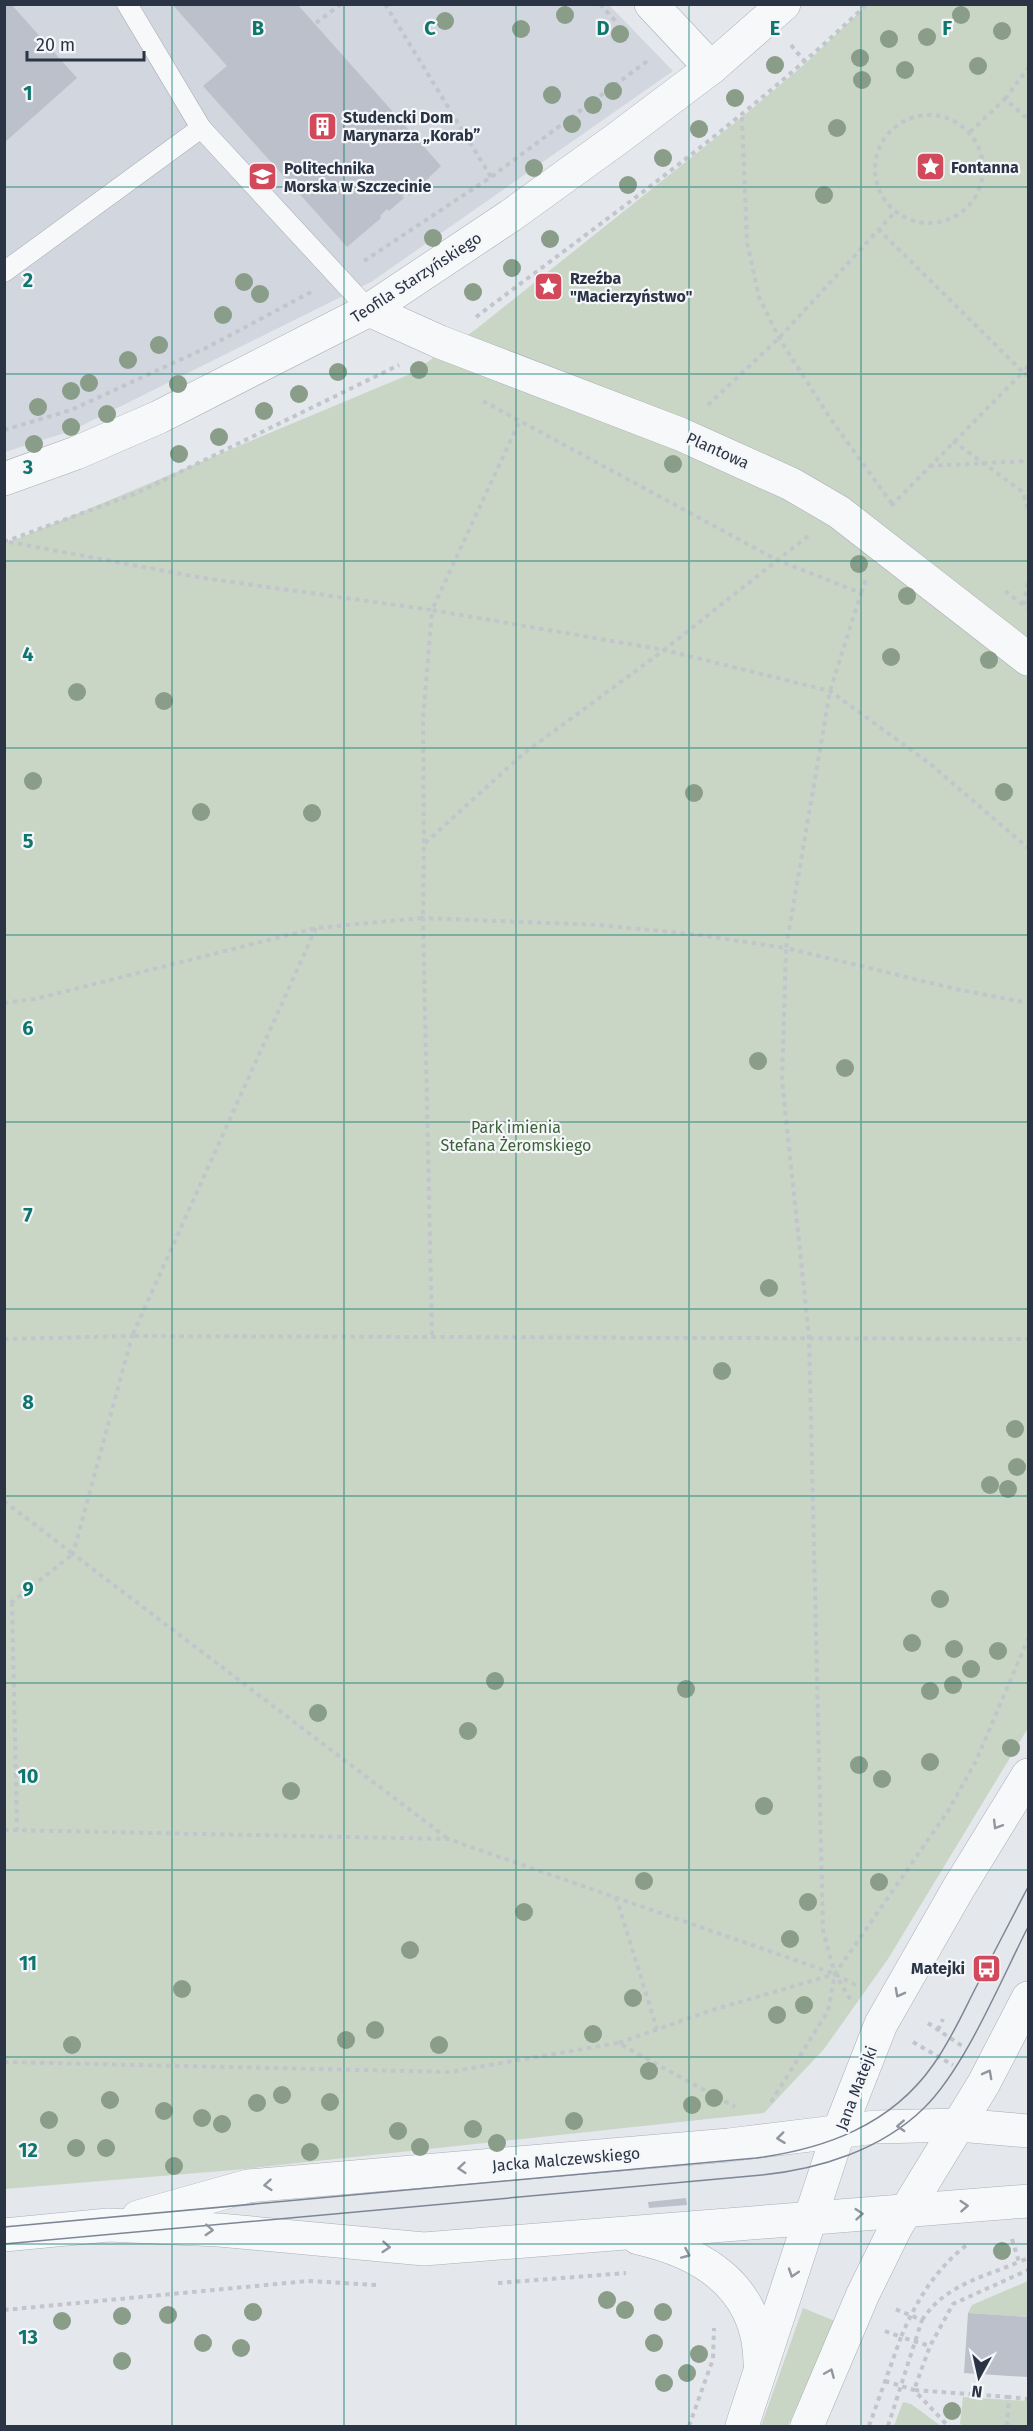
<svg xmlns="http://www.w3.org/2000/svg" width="1033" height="2431" font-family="'Fira Sans',sans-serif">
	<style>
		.built { fill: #d2d6de }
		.green { fill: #c9d6c5 }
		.building { fill: #bbc0ca }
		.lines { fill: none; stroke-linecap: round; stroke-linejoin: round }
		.service-casing { stroke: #a9aeb7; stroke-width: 21 }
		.minor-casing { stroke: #a9aeb7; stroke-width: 34 }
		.tertiary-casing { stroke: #a9aeb7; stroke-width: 34 }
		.path { stroke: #c2c5cb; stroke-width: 4; stroke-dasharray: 4.5 4.5; stroke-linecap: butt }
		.service { stroke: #f7f8fa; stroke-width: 20 }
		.minor { stroke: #f7f8fa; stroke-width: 33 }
		.tertiary { stroke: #f7f8fa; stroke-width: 33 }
		.tram { stroke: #7d8696; stroke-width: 1.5 }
		.tree { fill: #899d89 }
		.oneway { stroke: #9196a0 }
		.grid { fill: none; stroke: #0f766e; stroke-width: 1.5; stroke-opacity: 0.55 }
		.labels { text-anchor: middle; stroke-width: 4.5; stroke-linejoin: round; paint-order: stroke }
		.poi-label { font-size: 16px; font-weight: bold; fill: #2b3445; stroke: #f4f6f9; text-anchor: start }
		.street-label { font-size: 16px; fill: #2b3445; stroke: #f4f6f9 }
		.park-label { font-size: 16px; fill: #3f6138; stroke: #f4f6f9 }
		.grid-label { font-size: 20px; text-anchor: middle; font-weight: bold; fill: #0f766e; stroke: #f4f6f9; stroke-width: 4.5; stroke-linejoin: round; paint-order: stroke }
	</style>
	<rect width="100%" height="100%" fill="#e4e7ec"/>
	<path class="built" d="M5,5H609L673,71L371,282L71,431L5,452Z"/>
	<g class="green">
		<path d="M867,5H1028V1728L888,1959L824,2049L764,2113L234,2170L5,2189V544L408,375L475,330L742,117L806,63Z"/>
		<path d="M1028,2281V2317L968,2313L972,2305Z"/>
		<path d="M803,2308L835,2321L788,2426H761Z"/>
		<path d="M963,2397L1028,2401V2426H963L960,2424Z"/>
		<path d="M903,2402L911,2404L941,2426H894Z"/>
	</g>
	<g class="building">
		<path d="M4,4H11L77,78L4,143Z"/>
		<path d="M172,4H297L441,166L412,194L409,196L407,192L402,196L404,198L389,211L387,209L380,216L381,218L347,247L203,86L227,66Z"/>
		<path d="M686,2198L687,2205L649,2208L648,2202Z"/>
		<path d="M968,2313L1028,2317V2377L964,2373Z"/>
	</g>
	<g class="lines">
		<defs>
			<g id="service">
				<path d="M127,4L201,128L369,310"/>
				<path d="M4,272L201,128"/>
			</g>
			<g id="minor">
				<path d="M651,4L711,68"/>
				<path d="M369,310L440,342L680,434L791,484L839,512L1028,659"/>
				<path d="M4,479L76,453L159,417L369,310L510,216L614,141L711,68L784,4"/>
			</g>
			<g id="tertiary">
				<path d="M138,2217L248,2186L729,2145L876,2127L959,2125L1028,2131"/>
				<path d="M4,2235L108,2225L219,2230L424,2249L1028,2201"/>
				<path d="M638,2238C705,2253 759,2288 760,2362"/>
				<path d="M742,2426L839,2131L881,2024L958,1889L1028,1775"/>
				<path d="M807,2426L863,2294L896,2227L984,2083L1028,1998"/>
			</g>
		</defs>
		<use href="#service" class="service-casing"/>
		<use href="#minor" class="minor-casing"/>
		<use href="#tertiary" class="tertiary-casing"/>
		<g class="path">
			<path d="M385,4L491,177"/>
			<path d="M600,4L618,24"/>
			<path d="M316,23L341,4"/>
			<path d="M791,45L806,63"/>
			<path d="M1005,99L1028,68"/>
			<circle cx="929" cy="169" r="54"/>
			<path d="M742,117L747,242L759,297L779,338L832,421L892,504"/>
			<path d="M970,132L1005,99L1028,119"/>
			<path d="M878,229L1023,372L891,506"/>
			<path d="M364,261L491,177L650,59"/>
			<path d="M476,317C610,216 746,120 867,4"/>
			<path d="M1028,366L1023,372L1028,377"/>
			<path d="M483,401L777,560L861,593L830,691L786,948L956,989L1028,1003"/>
			<path d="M708,405L779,338L895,212"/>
			<path d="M4,430L71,410L208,347L311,292"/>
			<path d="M953,441L1023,492L1028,511"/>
			<path d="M929,466L1028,461"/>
			<path d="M4,542L137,493L399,365"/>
			<path d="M9,542L203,578L432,610L520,420"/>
			<path d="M1005,591L1028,608"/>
			<path d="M861,593L866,579"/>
			<path d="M1024,605L1028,582"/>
			<path d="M424,843L423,720L432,610L664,650L808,536"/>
			<path d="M316,928L132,1336L1028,1339"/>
			<path d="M4,1003L35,999L316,928L423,918L424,844L523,754L664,650L830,691L929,763L1028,848"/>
			<path d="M432,1335L423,918L599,925L692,934L786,948L782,1081L809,1336L823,1931L835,1974L852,2002"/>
			<path d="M4,1339L132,1336L73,1554L447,1838"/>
			<path d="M4,1501L73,1554L12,1602H4"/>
			<path d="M12,1602L17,1830"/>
			<path d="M4,1830L448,1839L835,1974L859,1987"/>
			<path d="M616,1897L657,2029"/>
			<path d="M928,2023L962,2046"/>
			<path d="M938,2030L943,2019"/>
			<path d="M913,2042L953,2065"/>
			<path d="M619,2043L709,2011L835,1974"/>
			<path d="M4,2062L449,2072L618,2043L735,2107"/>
			<path d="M771,2102L828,2011L835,1974L948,1811L976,1761L1028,1639"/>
			<path d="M1012,2239L1019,2262L1028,2258"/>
			<path d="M498,2283L626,2273"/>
			<path d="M4,2310L308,2281L377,2285"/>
			<path d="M922,2320C945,2285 983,2277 1019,2262"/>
			<path d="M885,2331L901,2337C916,2301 937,2267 968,2244"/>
			<path d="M885,2381L914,2390L948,2426"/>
			<path d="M1009,2397L914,2390L930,2346L953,2304L1028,2270"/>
			<path d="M689,2426L713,2359L714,2328"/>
			<path d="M869,2426L901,2337L930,2346"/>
			<path d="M888,2426L922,2320L895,2309"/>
			<path d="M1007,2426L1009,2397L1028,2399"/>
		</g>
		<use href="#service" class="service"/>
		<use href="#minor" class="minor"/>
		<use href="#tertiary" class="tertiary"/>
		<g class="tram">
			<path d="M4,2227L756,2158C825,2149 891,2125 933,2065C949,2043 961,2017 973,1993C991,1958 1010,1922 1028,1887"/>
			<path d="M4,2244L762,2175C820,2169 881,2150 924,2108C965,2068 1001,1980 1028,1927"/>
		</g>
	</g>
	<g class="tree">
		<circle cx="565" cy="15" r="9"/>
		<circle cx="961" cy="15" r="9"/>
		<circle cx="445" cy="21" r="9"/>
		<circle cx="521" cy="29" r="9"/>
		<circle cx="1002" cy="31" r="9"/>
		<circle cx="620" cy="34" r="9"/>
		<circle cx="927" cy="37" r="9"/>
		<circle cx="889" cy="39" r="9"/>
		<circle cx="860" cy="58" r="9"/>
		<circle cx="775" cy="65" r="9"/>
		<circle cx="978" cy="66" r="9"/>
		<circle cx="905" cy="70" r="9"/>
		<circle cx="862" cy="80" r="9"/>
		<circle cx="613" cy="91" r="9"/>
		<circle cx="552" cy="95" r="9"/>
		<circle cx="735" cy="98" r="9"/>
		<circle cx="593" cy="105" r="9"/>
		<circle cx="572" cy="124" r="9"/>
		<circle cx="837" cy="128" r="9"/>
		<circle cx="699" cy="129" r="9"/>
		<circle cx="663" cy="158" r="9"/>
		<circle cx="534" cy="168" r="9"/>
		<circle cx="628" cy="185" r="9"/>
		<circle cx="824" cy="195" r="9"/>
		<circle cx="433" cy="238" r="9"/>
		<circle cx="550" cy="239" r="9"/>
		<circle cx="512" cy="268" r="9"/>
		<circle cx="244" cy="282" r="9"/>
		<circle cx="473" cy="292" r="9"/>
		<circle cx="260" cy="294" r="9"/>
		<circle cx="223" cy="315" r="9"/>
		<circle cx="159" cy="345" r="9"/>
		<circle cx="128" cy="360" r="9"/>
		<circle cx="419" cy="370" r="9"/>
		<circle cx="338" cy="372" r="9"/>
		<circle cx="89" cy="383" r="9"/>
		<circle cx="178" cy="384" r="9"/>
		<circle cx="71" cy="391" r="9"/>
		<circle cx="299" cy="394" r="9"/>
		<circle cx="38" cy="407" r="9"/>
		<circle cx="264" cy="411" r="9"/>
		<circle cx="107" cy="414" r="9"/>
		<circle cx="71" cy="427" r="9"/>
		<circle cx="219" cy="437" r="9"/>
		<circle cx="34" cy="444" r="9"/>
		<circle cx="179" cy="454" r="9"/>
		<circle cx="673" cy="464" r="9"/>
		<circle cx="859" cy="564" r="9"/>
		<circle cx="907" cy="596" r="9"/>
		<circle cx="891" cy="657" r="9"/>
		<circle cx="989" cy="660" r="9"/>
		<circle cx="77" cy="692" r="9"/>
		<circle cx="164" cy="701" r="9"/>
		<circle cx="33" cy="781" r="9"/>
		<circle cx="1004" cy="792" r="9"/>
		<circle cx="694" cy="793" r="9"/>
		<circle cx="201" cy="812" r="9"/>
		<circle cx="312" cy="813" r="9"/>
		<circle cx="758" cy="1061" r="9"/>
		<circle cx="845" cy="1068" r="9"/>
		<circle cx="769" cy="1288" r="9"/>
		<circle cx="722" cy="1371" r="9"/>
		<circle cx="1015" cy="1429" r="9"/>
		<circle cx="1017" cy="1467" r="9"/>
		<circle cx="990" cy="1485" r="9"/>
		<circle cx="1008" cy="1489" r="9"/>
		<circle cx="940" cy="1599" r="9"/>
		<circle cx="912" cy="1643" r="9"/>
		<circle cx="954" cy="1649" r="9"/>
		<circle cx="998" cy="1651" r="9"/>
		<circle cx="971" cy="1669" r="9"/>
		<circle cx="495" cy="1681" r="9"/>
		<circle cx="953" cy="1685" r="9"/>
		<circle cx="686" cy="1689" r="9"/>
		<circle cx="930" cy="1691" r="9"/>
		<circle cx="318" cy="1713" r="9"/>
		<circle cx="468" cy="1731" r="9"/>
		<circle cx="1011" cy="1748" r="9"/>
		<circle cx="930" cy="1762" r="9"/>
		<circle cx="859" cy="1765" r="9"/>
		<circle cx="882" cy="1779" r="9"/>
		<circle cx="291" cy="1791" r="9"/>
		<circle cx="764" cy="1806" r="9"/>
		<circle cx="644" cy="1881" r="9"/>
		<circle cx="879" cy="1882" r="9"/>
		<circle cx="808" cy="1902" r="9"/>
		<circle cx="524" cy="1912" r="9"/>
		<circle cx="790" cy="1939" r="9"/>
		<circle cx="410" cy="1950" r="9"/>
		<circle cx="182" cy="1989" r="9"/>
		<circle cx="633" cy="1998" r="9"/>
		<circle cx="804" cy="2005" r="9"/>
		<circle cx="777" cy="2015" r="9"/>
		<circle cx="375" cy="2030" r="9"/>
		<circle cx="593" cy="2034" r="9"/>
		<circle cx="346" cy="2040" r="9"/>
		<circle cx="72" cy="2045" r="9"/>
		<circle cx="439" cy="2045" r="9"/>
		<circle cx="649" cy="2071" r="9"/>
		<circle cx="282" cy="2095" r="9"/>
		<circle cx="714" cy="2098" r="9"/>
		<circle cx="110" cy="2100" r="9"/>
		<circle cx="330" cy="2102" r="9"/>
		<circle cx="257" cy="2103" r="9"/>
		<circle cx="692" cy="2105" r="9"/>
		<circle cx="164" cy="2111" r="9"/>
		<circle cx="202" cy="2118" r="9"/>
		<circle cx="49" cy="2120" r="9"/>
		<circle cx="574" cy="2121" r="9"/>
		<circle cx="222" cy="2124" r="9"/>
		<circle cx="473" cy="2129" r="9"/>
		<circle cx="398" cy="2131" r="9"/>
		<circle cx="497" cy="2143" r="9"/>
		<circle cx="420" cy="2147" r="9"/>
		<circle cx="76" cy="2148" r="9"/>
		<circle cx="106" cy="2148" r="9"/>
		<circle cx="310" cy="2152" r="9"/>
		<circle cx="174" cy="2166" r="9"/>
		<circle cx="1002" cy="2251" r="9"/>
		<circle cx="607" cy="2300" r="9"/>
		<circle cx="625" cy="2310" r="9"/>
		<circle cx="253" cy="2312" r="9"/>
		<circle cx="663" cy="2312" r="9"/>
		<circle cx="168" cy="2315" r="9"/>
		<circle cx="122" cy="2316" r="9"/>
		<circle cx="62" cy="2321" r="9"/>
		<circle cx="203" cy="2343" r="9"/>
		<circle cx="654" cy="2343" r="9"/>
		<circle cx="241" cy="2348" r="9"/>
		<circle cx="699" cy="2354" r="9"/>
		<circle cx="122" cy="2361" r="9"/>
		<circle cx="687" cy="2373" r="9"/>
		<circle cx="664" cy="2383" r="9"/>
		<circle cx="952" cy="2411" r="9"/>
	</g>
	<defs><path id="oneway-chevron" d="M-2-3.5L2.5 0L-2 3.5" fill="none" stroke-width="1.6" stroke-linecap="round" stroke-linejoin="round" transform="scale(1.5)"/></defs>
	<g class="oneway">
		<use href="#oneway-chevron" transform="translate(997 1825) rotate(121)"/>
		<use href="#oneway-chevron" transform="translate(899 1993) rotate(118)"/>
		<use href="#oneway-chevron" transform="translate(988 2074) rotate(-62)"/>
		<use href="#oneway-chevron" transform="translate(901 2126) rotate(177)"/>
		<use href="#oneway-chevron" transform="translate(781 2138) rotate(173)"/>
		<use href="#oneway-chevron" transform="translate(462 2168) rotate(175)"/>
		<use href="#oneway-chevron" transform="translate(268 2185) rotate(175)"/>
		<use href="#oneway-chevron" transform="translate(964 2206) rotate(-4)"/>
		<use href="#oneway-chevron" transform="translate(859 2214) rotate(-5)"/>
		<use href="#oneway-chevron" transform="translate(209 2230) rotate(3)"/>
		<use href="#oneway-chevron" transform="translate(386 2247) rotate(4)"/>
		<use href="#oneway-chevron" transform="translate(686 2254) rotate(24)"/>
		<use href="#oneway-chevron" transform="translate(793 2273) rotate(108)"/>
		<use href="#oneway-chevron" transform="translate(830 2373) rotate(-67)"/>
	</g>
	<path class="grid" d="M172,4V2426M344,4V2426M516,4V2426M689,4V2426M861,4V2426M4,187H1028M4,374H1028M4,561H1028M4,748H1028M4,935H1028M4,1122H1028M4,1309H1028M4,1496H1028M4,1683H1028M4,1870H1028M4,2057H1028M4,2244H1028"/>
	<defs>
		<symbol id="building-square" viewBox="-11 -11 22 22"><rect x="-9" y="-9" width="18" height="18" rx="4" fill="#d1495b" stroke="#f4f6f9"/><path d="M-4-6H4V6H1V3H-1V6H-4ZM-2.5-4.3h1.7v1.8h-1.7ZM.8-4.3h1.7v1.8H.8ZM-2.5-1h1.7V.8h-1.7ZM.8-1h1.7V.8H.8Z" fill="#fff"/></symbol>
		<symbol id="sight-square" viewBox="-11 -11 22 22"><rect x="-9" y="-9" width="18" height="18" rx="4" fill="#d1495b" stroke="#f4f6f9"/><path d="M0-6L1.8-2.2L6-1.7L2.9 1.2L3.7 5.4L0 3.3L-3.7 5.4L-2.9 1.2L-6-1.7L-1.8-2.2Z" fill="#fff"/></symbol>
		<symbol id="university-square" viewBox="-11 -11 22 22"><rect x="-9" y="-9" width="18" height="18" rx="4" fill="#d1495b" stroke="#f4f6f9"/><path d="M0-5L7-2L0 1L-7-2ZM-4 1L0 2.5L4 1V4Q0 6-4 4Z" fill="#fff"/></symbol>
		<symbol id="bus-square" viewBox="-11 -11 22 22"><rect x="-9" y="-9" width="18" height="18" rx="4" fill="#d1495b" stroke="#f4f6f9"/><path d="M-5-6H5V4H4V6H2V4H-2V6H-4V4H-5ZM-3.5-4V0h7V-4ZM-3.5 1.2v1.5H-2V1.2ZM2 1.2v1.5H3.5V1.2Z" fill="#fff"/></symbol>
	</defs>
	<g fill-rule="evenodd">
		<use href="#building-square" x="306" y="110" width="33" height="33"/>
		<use href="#sight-square" x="914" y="150" width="33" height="33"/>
		<use href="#university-square" x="246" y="160" width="33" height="33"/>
		<use href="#sight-square" x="532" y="270" width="33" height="33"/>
		<use href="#bus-square" x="970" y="1952" width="33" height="33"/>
	</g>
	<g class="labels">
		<g class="poi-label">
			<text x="343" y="123">Studencki Dom<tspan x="343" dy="18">Marynarza „Korab”</tspan></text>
			<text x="951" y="173">Fontanna</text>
			<text x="284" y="174">Politechnika<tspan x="284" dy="18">Morska w Szczecinie</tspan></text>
			<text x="570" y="284">Rzeźba<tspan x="570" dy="18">"Macierzyństwo"</tspan></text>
			<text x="965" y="1974" text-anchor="end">Matejki</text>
		</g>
		<g class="street-label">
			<text transform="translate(416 277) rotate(-33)" y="6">Teofila Starzyńskiego</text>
			<text transform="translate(718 450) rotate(24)" y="6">Plantowa</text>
			<text transform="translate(856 2088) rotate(-69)" y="6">Jana Matejki</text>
			<text transform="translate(566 2159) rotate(-5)" y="6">Jacka Malczewskiego</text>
		</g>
		<g class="park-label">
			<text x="516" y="1133">Park imienia<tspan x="516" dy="18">Stefana Żeromskiego</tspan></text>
		</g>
	</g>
	<g class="grid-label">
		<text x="258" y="35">B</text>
		<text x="430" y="35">C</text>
		<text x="603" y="35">D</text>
		<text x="775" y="35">E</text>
		<text x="947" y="35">F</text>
		<text x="28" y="100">1</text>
		<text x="28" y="287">2</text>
		<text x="28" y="474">3</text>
		<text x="28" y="661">4</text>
		<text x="28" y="848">5</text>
		<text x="28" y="1035">6</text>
		<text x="28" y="1222">7</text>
		<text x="28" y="1409">8</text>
		<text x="28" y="1596">9</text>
		<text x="28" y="1783">10</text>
		<text x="28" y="1970">11</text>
		<text x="28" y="2157">12</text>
		<text x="28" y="2344">13</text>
	</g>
	<rect width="1033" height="2431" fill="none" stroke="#2b3445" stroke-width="12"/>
	<g transform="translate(979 2377) rotate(188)" stroke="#f4f6f9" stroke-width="4.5" paint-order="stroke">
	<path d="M0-4.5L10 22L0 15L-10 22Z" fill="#2b3445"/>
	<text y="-9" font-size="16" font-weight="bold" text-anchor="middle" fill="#2b3445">N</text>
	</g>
	<path d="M27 51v9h117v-9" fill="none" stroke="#2b3445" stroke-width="3"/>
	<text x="36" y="51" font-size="18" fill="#2b3445" stroke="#f4f6f9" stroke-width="4.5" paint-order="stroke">20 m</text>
</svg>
